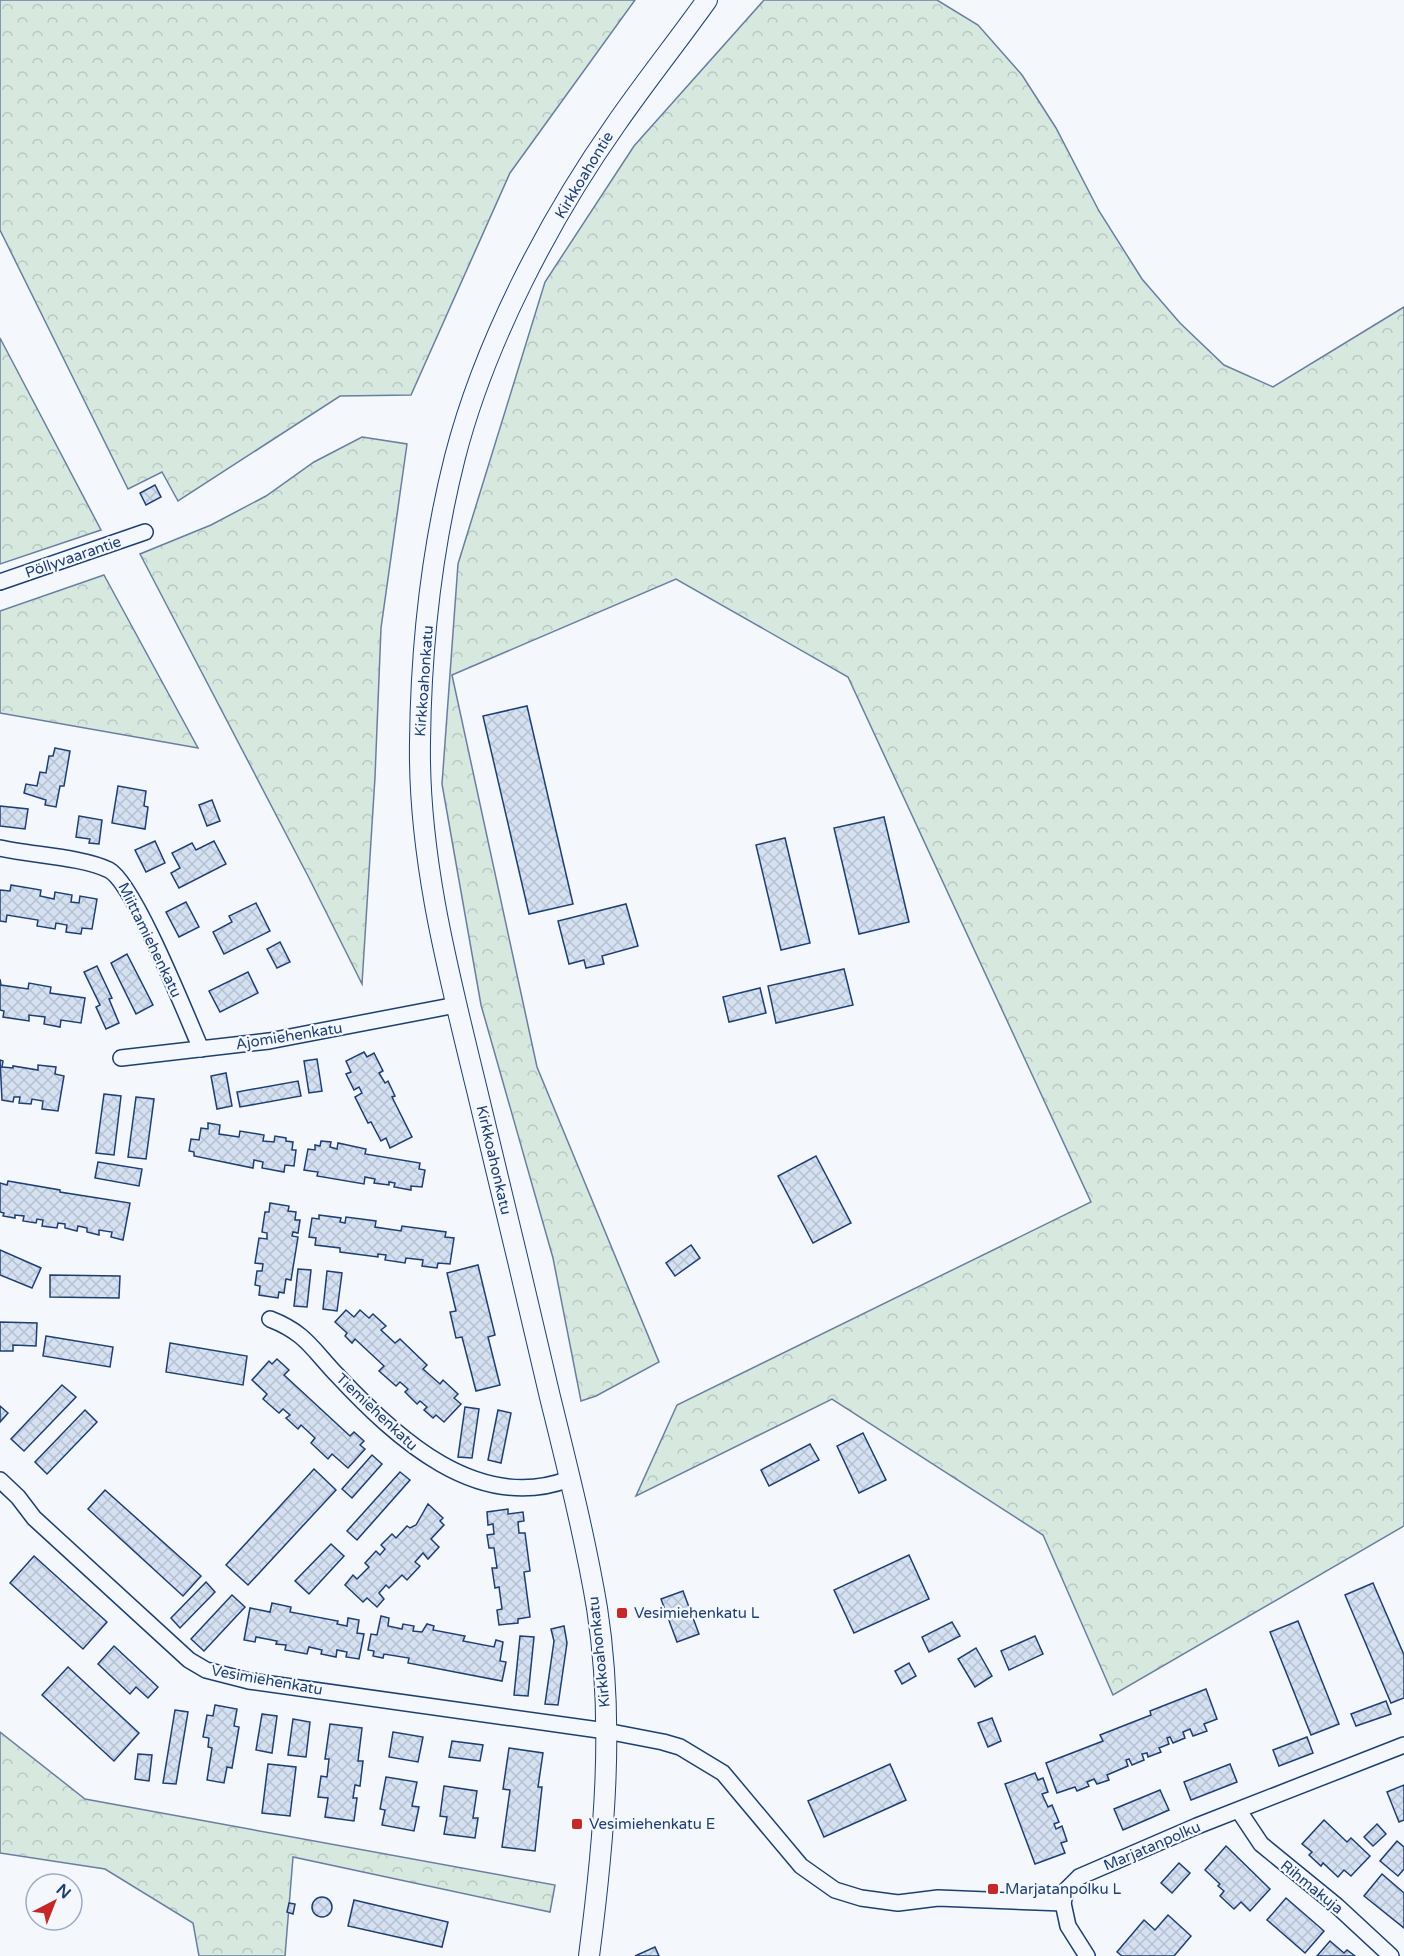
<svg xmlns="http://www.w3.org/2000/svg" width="1404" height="1956" font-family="'Varela Round',sans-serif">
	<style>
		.forest { fill: url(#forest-crowns); stroke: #687fa3; stroke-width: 1.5 }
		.building { fill: url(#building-cross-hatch); stroke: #1d3f73; stroke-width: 1.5 }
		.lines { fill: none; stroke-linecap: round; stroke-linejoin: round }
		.minor-casing { stroke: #1d3f73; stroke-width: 18 }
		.tertiary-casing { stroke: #1d3f73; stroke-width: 22 }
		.minor { stroke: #f4f7fb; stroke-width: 15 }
		.tertiary { stroke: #f4f7fb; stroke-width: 20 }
		.poi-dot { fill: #c62828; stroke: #f4f7fb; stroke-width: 2 }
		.labels { text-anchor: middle; stroke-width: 4.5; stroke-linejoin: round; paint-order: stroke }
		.street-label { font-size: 15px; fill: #1d3f73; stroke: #f4f7fb }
		.poi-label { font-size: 15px; fill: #1d3f73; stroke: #f4f7fb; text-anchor: start }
	</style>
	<defs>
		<pattern id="forest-crowns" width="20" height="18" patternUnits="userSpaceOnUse" patternTransform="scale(1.5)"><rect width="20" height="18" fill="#d7e8df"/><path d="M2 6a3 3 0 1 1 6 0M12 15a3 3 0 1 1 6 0" fill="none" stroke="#b8c8c3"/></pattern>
		<pattern id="building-cross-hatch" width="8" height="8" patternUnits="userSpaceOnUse" patternTransform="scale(1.5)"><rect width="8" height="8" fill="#d5e0f0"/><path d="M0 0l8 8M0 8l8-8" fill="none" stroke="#b6c1d1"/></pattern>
	</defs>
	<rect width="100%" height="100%" fill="#f4f7fb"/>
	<g class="forest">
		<path d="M0,0H635L510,173L411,395L340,396L178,501L162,472L128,489L0,230Z"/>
		<path d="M764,0H937L978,25L1022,75L1056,128L1099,211L1142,279L1180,323L1224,365L1273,387L1404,307V1526L1113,1695L1043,1535L832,1399L636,1496L677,1405L1091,1202L848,677L676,579L452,675L537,1067L659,1362L596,1396L581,1401L553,1258L481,1005L442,784L458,564L545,282L634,146Z"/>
		<path d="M0,338L101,530L0,564Z"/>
		<path d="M362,437L407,444L381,628L375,777L362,984L309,878L140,554L211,525L266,496L314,462Z"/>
		<path d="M104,575L198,748L0,713V611Z"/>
		<path d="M0,1732L85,1799L555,1885L550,1912L293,1857L285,1956H199L193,1923L105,1869L0,1853Z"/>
	</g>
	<g class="building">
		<path d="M155,485L161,497L146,505L140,493Z"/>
		<path d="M527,706L573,904L529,914L483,716Z"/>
		<path d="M55,748L70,751L64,786H60L56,807L45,805L46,800L24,793L26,784L37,786L40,772L46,773L49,756H53Z"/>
		<path d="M118,786L146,791L144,806L148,807L145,829L112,823Z"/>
		<path d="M212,800L220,821L207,826L199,805Z"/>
		<path d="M0,806L28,809L25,829L0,826Z"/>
		<path d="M79,816L102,820L99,844L89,843L90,839L76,837Z"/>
		<path d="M884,817L909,922L859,934L834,828Z"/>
		<path d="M785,838L810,943L781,950L756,845Z"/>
		<path d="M155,841L165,863L146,872L135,850Z"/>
		<path d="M214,841L226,864L179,888L171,873L180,868L172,853L192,843L196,850Z"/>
		<path d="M11,885L41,890L40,896L54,899L55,892L72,895L71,902L79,903L80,896L97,899L92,929L82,928L81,934L66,932L67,925L56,923L55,929L37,926L38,920L7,915L6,922L0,921V890L10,891Z"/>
		<path d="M186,902L199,927L179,937L166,912Z"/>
		<path d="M256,903L270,931L224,954L213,932L232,922L229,916Z"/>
		<path d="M626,904L638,946L602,956L604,964L586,968L584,960L569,964L558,921Z"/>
		<path d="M280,942L290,962L277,968L267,949Z"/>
		<path d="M127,954L153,1005L136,1014L111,963Z"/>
		<path d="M97,966L112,998L109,999L119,1023L106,1029L96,1007L100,1005L84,972Z"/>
		<path d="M844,969L853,1005L776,1023L768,986Z"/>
		<path d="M248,972L258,993L220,1012L209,991Z"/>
		<path d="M0,979L1,985L28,989L29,983L51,987L50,993L85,998L81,1023L61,1020L60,1027L44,1024L45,1017L29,1015V1021L3,1017L4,1011L0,1010Z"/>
		<path d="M760,988L766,1013L729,1022L723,997Z"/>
		<path d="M364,1052L367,1057L374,1053L383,1071L379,1073L385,1083L388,1081L395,1096L392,1097L412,1137L390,1148L386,1138L381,1141L371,1122L368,1123L355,1097L362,1093L359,1087L354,1090L346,1074L351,1072L346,1061Z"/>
		<path d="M317,1059L322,1091L309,1093L304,1061Z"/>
		<path d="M0,1060L3,1061L2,1067L13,1068V1066L38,1070V1065L56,1067L55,1074L64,1076L58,1111L42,1109L43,1101L32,1099L31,1104L19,1103L20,1097H14L13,1102L2,1100Z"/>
		<path d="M226,1073L232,1106L217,1109L211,1076Z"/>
		<path d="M298,1081L301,1096L240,1107L237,1092Z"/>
		<path d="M104,1094L121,1096L114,1155L96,1153Z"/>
		<path d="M136,1097L154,1099L146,1159L128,1157Z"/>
		<path d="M208,1123L220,1125L219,1134L239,1137L240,1131L264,1135L263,1141L274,1142L275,1136L286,1138V1141L293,1142L292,1150H296L294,1166L285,1165L284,1172L262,1168L263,1162L254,1160L253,1168L194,1156V1152L189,1151L191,1139L199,1140L201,1128L208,1129Z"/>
		<path d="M321,1141L331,1142L330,1147L337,1149L338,1143L366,1149L365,1154L420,1163L419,1169L425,1170L422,1187L411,1186V1190L394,1187L395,1183L389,1182V1185L374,1183L375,1179L365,1177L364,1184L317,1176L318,1172L304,1170L308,1149L315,1150V1145L320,1146Z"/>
		<path d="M816,1156L851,1223L813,1243L778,1176Z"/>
		<path d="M98,1162L142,1169L139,1186L95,1178Z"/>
		<path d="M8,1181L60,1190V1192L130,1203L123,1240L111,1237L112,1232L99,1230V1235L87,1232V1228L78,1226L77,1231L65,1228V1224L58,1223L57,1228L42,1226L43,1220L37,1219L36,1223L23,1221L24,1216L15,1215V1218L3,1216L4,1213L0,1212V1183L7,1185Z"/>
		<path d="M270,1203L289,1206L288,1211L296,1212L295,1220H300L298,1233L293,1232L292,1236L298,1237L291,1280L286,1279L284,1293L279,1292L278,1298L259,1295L260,1286L255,1285L257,1271H262L263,1264L255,1263L259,1238L267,1239V1233L262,1232L265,1212H269Z"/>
		<path d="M319,1215L341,1218L340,1222L345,1223L346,1217L376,1221L375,1227L401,1231L402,1226L446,1232L445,1237L454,1238L450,1264L438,1263L437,1268L422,1266L423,1260L406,1258L405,1263L385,1260L386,1255L378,1254V1257L340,1252V1248L315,1245L316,1238L309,1237L312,1218L319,1219Z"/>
		<path d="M691,1245L700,1258L675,1276L666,1263Z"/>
		<path d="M0,1250L41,1268L32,1288L0,1275Z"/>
		<path d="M478,1265L495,1335L488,1337L500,1385L476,1391L462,1337L456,1338L450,1312L456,1311L447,1273Z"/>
		<path d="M298,1269L311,1270L307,1307L294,1306Z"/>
		<path d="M327,1271L342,1273L337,1311L323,1309Z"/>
		<path d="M50,1275L120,1276L119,1298L50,1297Z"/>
		<path d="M346,1310L354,1317L360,1310L369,1318L373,1314L386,1326L381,1330L395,1343L400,1339L427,1365L423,1369L440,1384L443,1380L458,1394L454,1398L461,1404L444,1422L436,1415L433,1418L424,1410L427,1407L420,1401L417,1404L405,1392L408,1389L400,1382L396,1386L379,1371L384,1366L355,1339L352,1343L345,1336L347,1333L335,1322Z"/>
		<path d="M0,1322L37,1323L36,1346L13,1345V1351H0Z"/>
		<path d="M46,1336L113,1347L110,1367L43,1356Z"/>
		<path d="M170,1343L247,1356L243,1385L166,1372Z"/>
		<path d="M277,1359L289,1370L284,1375L350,1436L354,1432L364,1441L360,1445L365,1449L348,1468L332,1454L328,1459L311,1443L315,1438L301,1425L298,1429L286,1418L290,1415L283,1409L279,1413L263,1399L267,1394L252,1380L269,1361L272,1364Z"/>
		<path d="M62,1385L76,1397L24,1451L11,1439Z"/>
		<path d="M0,1406L8,1413L0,1422Z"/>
		<path d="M465,1407L479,1409L472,1458L458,1457Z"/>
		<path d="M85,1410L97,1422L47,1474L35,1462Z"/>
		<path d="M498,1410L511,1413L501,1463L488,1460Z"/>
		<path d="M863,1433L886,1480L859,1493L837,1446Z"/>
		<path d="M810,1444L819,1460L769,1486L761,1470Z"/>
		<path d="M372,1455L382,1464L352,1498L342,1489Z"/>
		<path d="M314,1469L336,1490L248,1585L226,1565Z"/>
		<path d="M400,1472L410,1480L357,1540L347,1531Z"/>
		<path d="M105,1490L201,1576L183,1596L88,1509Z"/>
		<path d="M428,1504L443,1518L440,1521L444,1525L431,1539L439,1547L428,1559L423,1553L415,1562L420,1566L407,1580L402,1575L389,1588L386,1585L379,1593L384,1599L377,1607L367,1598L363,1602L345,1585L353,1575L357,1579L369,1567L365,1563L376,1551L380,1555L385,1549L381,1545L392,1534L396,1538L407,1526L410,1528L416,1525Z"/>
		<path d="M508,1509V1514L523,1512L524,1521L518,1522L519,1533H525L530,1571L524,1572L530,1617L518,1619V1623L499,1625L497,1610L502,1609L499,1587L495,1588L492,1568H497L494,1548H489L487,1535L494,1534L493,1524L488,1525L487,1512Z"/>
		<path d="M331,1544L344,1556L309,1594L295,1581Z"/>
		<path d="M909,1555L929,1599L854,1633L834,1590Z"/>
		<path d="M34,1556L107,1622L83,1649L10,1583Z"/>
		<path d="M206,1582L215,1592L180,1628L171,1618Z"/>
		<path d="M1373,1583L1404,1655V1698L1391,1703L1345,1595Z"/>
		<path d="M683,1591L699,1634L677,1642L661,1599Z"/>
		<path d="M232,1595L245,1607L204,1651L191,1639Z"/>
		<path d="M272,1603L291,1607L290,1612L338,1621L337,1624L347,1626L348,1618L359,1620L357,1633L364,1634L359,1659L346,1657L347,1652L337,1650L336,1657L321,1654L322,1650L309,1647L307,1654L285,1650L286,1645L276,1644L277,1641L256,1637L255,1642L244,1640L250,1608L270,1612Z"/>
		<path d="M381,1616L389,1618L388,1626L402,1629L403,1624L414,1626L413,1631L422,1632L427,1624L434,1626L433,1630L465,1636L463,1641L494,1647L496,1640L503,1642L500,1661L506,1662L502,1681L408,1663L409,1658L384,1654L383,1658L373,1656L374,1651L368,1650L371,1634L377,1635Z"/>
		<path d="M1298,1621L1339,1724L1311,1735L1270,1632Z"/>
		<path d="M952,1622L960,1636L929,1652L922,1637Z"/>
		<path d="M564,1626L567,1643L558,1705L545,1704L554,1641L551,1629Z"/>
		<path d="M520,1636L534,1637L528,1696L514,1695Z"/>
		<path d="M1035,1636L1043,1654L1009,1670L1001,1651Z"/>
		<path d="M114,1646L158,1687L148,1698L136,1687L130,1694L98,1664Z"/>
		<path d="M976,1648L992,1676L975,1687L958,1659Z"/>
		<path d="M909,1663L916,1676L902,1684L895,1671Z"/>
		<path d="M68,1667L139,1733L114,1761L42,1695Z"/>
		<path d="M1206,1689L1217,1719L1204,1724L1207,1731L1193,1736L1190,1729L1183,1732L1185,1738L1173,1743L1170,1737L1167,1738L1169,1744L1159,1748L1161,1752L1148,1757L1147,1753L1142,1754L1144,1760L1132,1765L1129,1759L1126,1760L1128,1766L1107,1775L1109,1780L1097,1784L1094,1779L1087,1782L1089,1786L1077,1791L1075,1787L1057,1793L1046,1763L1103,1741L1100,1735L1151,1715L1150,1711Z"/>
		<path d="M1386,1701L1391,1714L1356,1726L1351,1714Z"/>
		<path d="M215,1705L237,1709L234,1726L239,1727L232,1768L227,1767L224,1783L207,1780L212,1748L208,1747L209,1738L203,1737L207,1715L213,1716Z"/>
		<path d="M175,1710L188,1712L176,1784L163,1783Z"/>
		<path d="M262,1714L277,1716L272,1753L256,1750Z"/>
		<path d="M992,1718L1001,1741L988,1747L978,1723Z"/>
		<path d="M293,1719L310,1722L306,1757L288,1755Z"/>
		<path d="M330,1724L362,1728L358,1761H363L360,1786L355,1785L353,1798H357L354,1821L325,1817L328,1798L318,1797L321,1776L327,1777L329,1759H325Z"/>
		<path d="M393,1732L423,1737L418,1762L389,1757Z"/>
		<path d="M1307,1737L1313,1753L1279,1766L1273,1750Z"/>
		<path d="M452,1741L483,1745L480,1761L449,1757Z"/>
		<path d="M509,1748L543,1753L538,1787H542L535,1851L502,1847L510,1790L503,1789Z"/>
		<path d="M138,1754L152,1755L149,1781L135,1779Z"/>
		<path d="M268,1764L296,1767L290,1816L262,1813Z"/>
		<path d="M890,1764L906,1800L824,1837L808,1801Z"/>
		<path d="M1230,1764L1237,1782L1191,1800L1184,1782Z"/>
		<path d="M1035,1773L1038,1780L1043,1778L1048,1792L1042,1794L1048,1807L1052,1805L1059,1822L1054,1824L1056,1829L1062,1826L1067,1841L1061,1843L1065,1853L1035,1864L1005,1784Z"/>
		<path d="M386,1777L417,1782L412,1806L419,1807L414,1831L382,1825L385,1810L380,1809Z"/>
		<path d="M1404,1785V1820L1399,1822L1387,1792Z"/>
		<path d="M444,1786L477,1791L473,1818H478L475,1838L444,1834L447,1817L440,1816Z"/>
		<path d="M1160,1790L1169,1810L1123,1830L1114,1809Z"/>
		<path d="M1324,1820L1347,1842L1351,1838L1370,1856L1351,1876L1344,1870L1338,1877L1323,1863L1321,1866L1309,1855L1312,1852L1302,1844Z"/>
		<path d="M1377,1824L1386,1834L1373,1846L1364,1837Z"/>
		<path d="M1397,1841L1404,1847V1869L1398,1876L1380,1861Z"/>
		<path d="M1226,1846L1270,1889L1250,1911L1241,1902L1234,1909L1220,1896L1224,1891L1218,1886L1220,1884L1205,1870Z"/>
		<path d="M1179,1863L1190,1873L1172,1893L1161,1883Z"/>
		<path d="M1382,1874L1404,1893V1928L1364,1896Z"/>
		<circle cx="322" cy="1907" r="10"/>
		<path d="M1286,1898L1324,1931L1305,1953L1267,1920Z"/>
		<path d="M354,1900L448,1922L442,1947L348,1926Z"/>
		<path d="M289,1903L295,1904L293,1914L287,1912Z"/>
		<path d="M1168,1915L1191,1936L1174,1956H1122L1117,1952L1144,1920L1155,1930Z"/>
		<path d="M1330,1941L1344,1953L1347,1950L1355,1956H1317Z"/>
		<path d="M655,1947L659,1956H635Z"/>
	</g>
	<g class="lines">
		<defs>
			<g id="minor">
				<path d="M0,582L145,532"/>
				<path d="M0,848C31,855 83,857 109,870C134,883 187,1017 201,1049"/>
				<path d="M121,1058L269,1041L456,1005"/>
				<path d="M270,1319C306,1333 312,1349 338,1376C396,1438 478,1514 569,1479"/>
				<path d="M0,1480L18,1497L34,1518L189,1660L206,1670L249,1681L606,1731L663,1742L680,1747L723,1773L801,1866L835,1890L861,1898L898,1903L938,1898L1063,1903L1066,1890L1079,1877L1197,1826L1404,1745"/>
				<path d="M1239,1811L1261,1844L1337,1906L1391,1956"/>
				<path d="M1063,1903L1068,1926L1087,1956"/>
			</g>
			<path id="tertiary" d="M589,1956C604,1841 615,1723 597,1608C585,1537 567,1466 550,1397C526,1293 501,1190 476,1086C449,975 418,858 420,742C421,647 432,548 455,457C484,344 549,219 616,124C645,82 677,42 707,0"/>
		</defs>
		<use href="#minor" class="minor-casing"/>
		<use href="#tertiary" class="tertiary-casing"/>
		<use href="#minor" class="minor"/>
		<use href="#tertiary" class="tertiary"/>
	</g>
	<g class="poi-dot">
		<rect x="616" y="1607" width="12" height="12" rx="3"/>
		<rect x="571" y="1818" width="12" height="12" rx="3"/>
		<rect x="987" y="1883" width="12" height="12" rx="3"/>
	</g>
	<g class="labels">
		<g class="street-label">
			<text transform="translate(584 175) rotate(-59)" y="5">Kirkkoahontie</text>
			<text transform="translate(73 557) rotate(-19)" y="5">Pöllyvaarantie</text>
			<text transform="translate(424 681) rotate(-86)" y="5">Kirkkoahonkatu</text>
			<text transform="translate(150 940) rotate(64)" y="5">Miittamiehenkatu</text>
			<text transform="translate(289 1036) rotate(-9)" y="5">Ajomiehenkatu</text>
			<text transform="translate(494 1160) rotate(77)" y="5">Kirkkoahonkatu</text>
			<text transform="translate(377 1412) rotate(43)" y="5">Tiemiehenkatu</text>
			<text transform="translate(599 1652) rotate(-96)" y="5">Kirkkoahonkatu</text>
			<text transform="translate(267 1680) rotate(10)" y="5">Vesimiehenkatu</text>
			<text transform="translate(1152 1846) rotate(-23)" y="5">Marjatanpolku</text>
			<text transform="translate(1312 1887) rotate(39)" y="5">Rihmakuja</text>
		</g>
		<g class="poi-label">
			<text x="634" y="1618">Vesimiehenkatu L</text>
			<text x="589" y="1829">Vesimiehenkatu E</text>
			<text x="1005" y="1894">Marjatanpolku L</text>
		</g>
	</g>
	<g transform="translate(54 1902) rotate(42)"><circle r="28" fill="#f4f7fb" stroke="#9eadc5" stroke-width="1.5"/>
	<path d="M0-4.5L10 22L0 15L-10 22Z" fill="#c62828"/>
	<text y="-9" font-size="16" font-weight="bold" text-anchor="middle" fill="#1d3f73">N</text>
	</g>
</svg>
